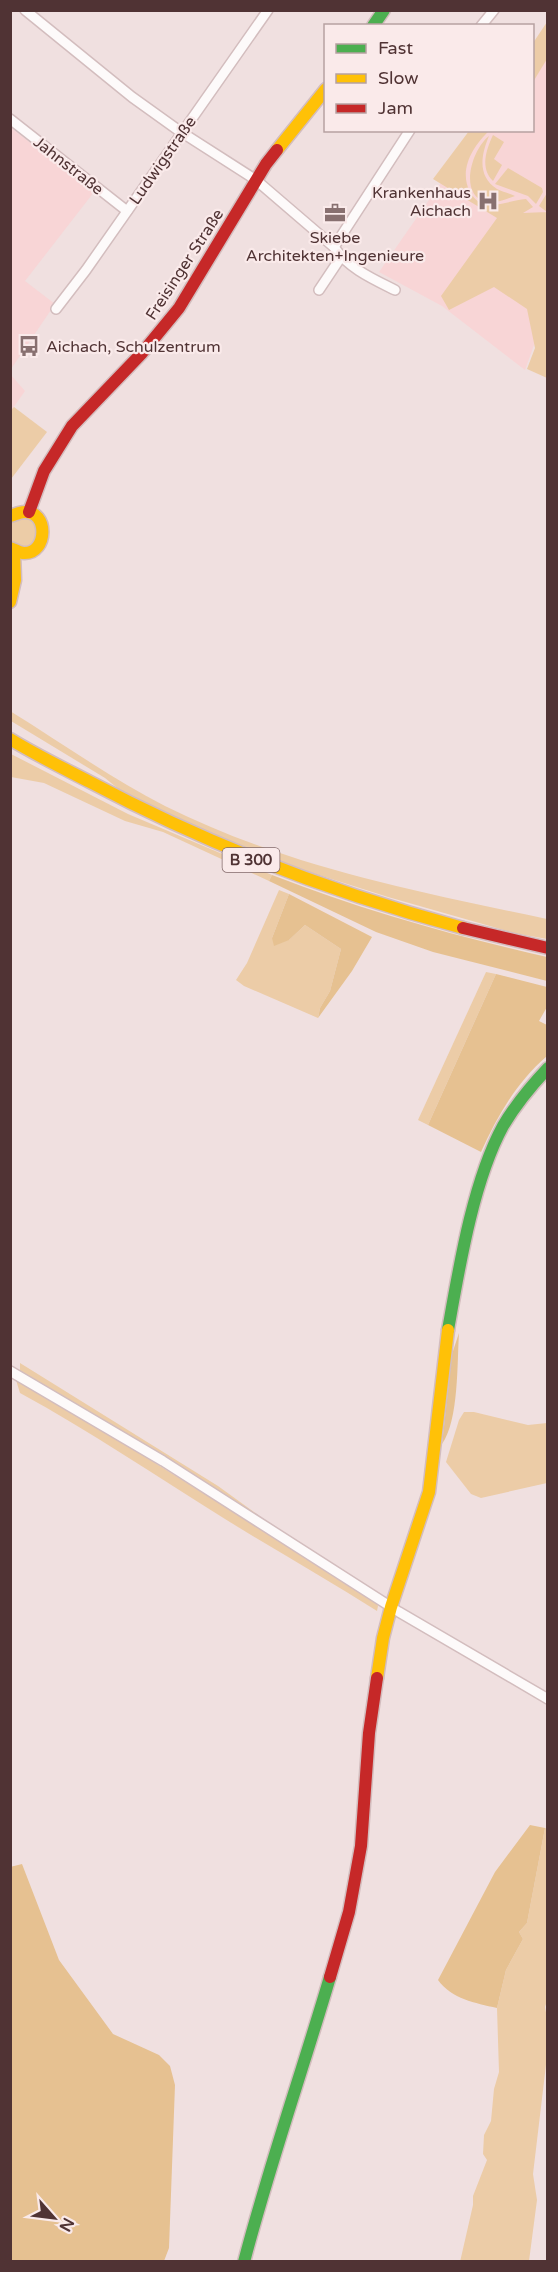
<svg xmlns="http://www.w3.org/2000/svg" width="558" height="2272" font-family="'Varela Round',sans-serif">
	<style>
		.built { fill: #f8d5d6 }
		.green { fill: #eccca7 }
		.forest { fill: #e6c191 }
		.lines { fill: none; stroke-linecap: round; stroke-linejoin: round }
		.street-casing { stroke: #d3bdbe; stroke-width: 12 }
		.fast-casing { stroke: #d3bdbe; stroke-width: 15 }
		.slow-casing { stroke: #d3bdbe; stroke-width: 15 }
		.jam-casing { stroke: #d3bdbe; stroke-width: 15 }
		.street { stroke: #fdfafa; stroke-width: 9 }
		.fast { stroke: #4caf50; stroke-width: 12 }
		.slow { stroke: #ffc107; stroke-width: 12 }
		.jam { stroke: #c62828; stroke-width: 12 }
		.labels { text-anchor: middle; stroke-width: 4.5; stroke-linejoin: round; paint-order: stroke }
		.shield { fill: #faeaea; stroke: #836a6b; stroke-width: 1.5 }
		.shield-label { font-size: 15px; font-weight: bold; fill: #503334 }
		.street-label { font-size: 16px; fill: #503334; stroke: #faeaea }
		.poi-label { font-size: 16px; fill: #503334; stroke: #faeaea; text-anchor: end }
	</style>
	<rect width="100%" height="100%" fill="#f0e0e0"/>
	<g class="built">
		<path d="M547,32V309L525,370L442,306L379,272L477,131L532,130L533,52Z"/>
		<path d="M10,127L94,192L25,281L55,304L11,369Z"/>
		<path d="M11,375L25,391L11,411Z"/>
	</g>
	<g class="green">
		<path d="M547,22V59L533,82V43Z"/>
		<path d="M469,131H489C474,145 458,169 470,192C473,197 477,202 484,204C497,207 513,200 526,199L533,207L523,213L547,212L539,206L547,193V378L527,369L535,348L527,309L494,287L449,310L441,296L497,218L433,179Z"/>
		<path d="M493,135L504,142L494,159L502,165L493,181C480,168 486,150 493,135Z"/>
		<path d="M489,136C481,155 477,176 497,189C503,192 509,193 515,196C506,199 495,204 486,202C458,195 472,149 489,136Z"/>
		<path d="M508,168L542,188L543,192L536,204L528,196L495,184Z"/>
		<path d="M14,407L47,432L11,479L10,411Z"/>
		<circle cx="24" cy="532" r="15"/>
		<path d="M10,711C62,743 112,779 165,806C288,867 414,891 547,919V939L514,933L388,897L297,868L204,831L121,791L105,778L11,721Z"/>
		<path d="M11,754L128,814L272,875L269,881L163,832L125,821L44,783L11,777Z"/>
		<path d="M279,890L289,894L272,938L289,940L305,925L341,949L330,991L320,1008L318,1018L244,986L236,980L247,963Z"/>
		<path d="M486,972L496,974L428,1125L418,1120Z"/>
		<path d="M20,1363L218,1486L269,1523L250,1513L213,1488L20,1372Z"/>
		<path d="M16,1380L83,1418L376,1601L378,1606L377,1611C327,1579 275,1550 225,1519C156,1476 90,1431 20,1393Z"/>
		<path d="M464,1412H474L528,1425L547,1423V1483L481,1498L471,1494L446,1462L459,1420Z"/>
		<path d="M545,1828L548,1829V1998L545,2007L547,2018L548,2048L533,2174L537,2200L529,2261L460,2262L473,2205V2196L487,2160L483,2154L484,2135L491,2121L494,2089L499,2072L497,2008L506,1970L523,1939L519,1932L527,1923Z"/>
	</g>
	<g class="forest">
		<path d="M272,875C362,910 454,936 547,957V981L433,952L376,932L269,881Z"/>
		<path d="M289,894L372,937L352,971L318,1018L320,1008L330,991L341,949L305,925L289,940L274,946L272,938Z"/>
		<path d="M496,974L547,987V1007L539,1021L547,1025V1056C516,1083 498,1115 481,1152L428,1125Z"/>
		<path d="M459,1333C457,1363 459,1420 442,1444L452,1354Z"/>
		<path d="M530,1825L545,1828L527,1923L519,1932L523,1939L506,1970L497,2008C475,2003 452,1999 438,1980L495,1872Z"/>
		<path d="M22,1864L59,1960L113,2034L159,2055L170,2066L175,2085L169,2248L164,2261H11L10,1867Z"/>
	</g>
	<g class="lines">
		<defs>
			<g id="street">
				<path d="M25,10L132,97L178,130L256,180L334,247C348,268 373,279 395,290"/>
				<path d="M481,26L494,10"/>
				<path d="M10,119L127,211"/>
				<path d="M334,247L410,130"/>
				<path d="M319,290L341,257"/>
				<path d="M56,309L86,270L268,10"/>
				<path d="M10,1371L163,1461L399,1612L548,1699"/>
			</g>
			<g id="fast">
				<path d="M373,26L384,10"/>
				<path d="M448,1330C459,1268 473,1181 503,1126C516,1104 531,1086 548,1068"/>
				<path d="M244,2262C269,2166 302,2072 330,1977"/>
			</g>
			<g id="slow">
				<path d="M277,150L326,89"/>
				<path d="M10,516C14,515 20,512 24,512C49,510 48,554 24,553C20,553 14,549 10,548"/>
				<path d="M10,602L15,580L14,551"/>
				<path d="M10,739C36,755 63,768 90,782C209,845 333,893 463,928"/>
				<path d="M377,1678L383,1638L391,1607L429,1492L448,1330"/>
			</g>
			<g id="jam">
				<path d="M29,512L44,471L72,426L142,353L179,308L266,164L277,150"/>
				<path d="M463,928L548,948"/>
				<path d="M330,1977L349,1912L361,1846L369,1733L377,1678"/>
			</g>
		</defs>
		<use href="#street" class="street-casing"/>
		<use href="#fast" class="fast-casing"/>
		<use href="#slow" class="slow-casing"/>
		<use href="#jam" class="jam-casing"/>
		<use href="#street" class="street"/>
		<use href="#fast" class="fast"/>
		<use href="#slow" class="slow"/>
		<use href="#jam" class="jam"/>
	</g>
	<defs>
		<symbol id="hospital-bare" viewBox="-9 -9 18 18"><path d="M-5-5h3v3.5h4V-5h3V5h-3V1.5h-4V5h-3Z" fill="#887070" stroke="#faeaea" stroke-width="2.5" paint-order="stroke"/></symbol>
		<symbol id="office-bare" viewBox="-9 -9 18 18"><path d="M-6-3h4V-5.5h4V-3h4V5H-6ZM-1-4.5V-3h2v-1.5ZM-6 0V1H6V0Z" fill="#887070" stroke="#faeaea" stroke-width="2.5" paint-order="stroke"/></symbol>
		<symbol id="bus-bare" viewBox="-9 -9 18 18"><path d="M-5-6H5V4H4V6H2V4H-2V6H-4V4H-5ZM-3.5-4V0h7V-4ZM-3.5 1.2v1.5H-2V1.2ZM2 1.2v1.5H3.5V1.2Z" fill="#887070" stroke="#faeaea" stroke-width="2.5" paint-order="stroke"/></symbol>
	</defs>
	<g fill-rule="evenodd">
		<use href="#hospital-bare" x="473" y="186" width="30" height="30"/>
		<use href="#office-bare" x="320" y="198" width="30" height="30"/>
		<use href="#bus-bare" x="14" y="331" width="30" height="30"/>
	</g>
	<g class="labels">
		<rect class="shield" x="222.5" y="848" width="57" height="24" rx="4.5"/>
		<g class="shield-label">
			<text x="251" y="865">B 300</text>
		</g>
		<g class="street-label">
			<text transform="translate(162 160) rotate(-55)" y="6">Ludwigstraße</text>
			<text transform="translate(69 165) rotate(38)" y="6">Jahnstraße</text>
			<text transform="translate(184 264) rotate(-57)" y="6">Freisinger Straße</text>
		</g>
		<g class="poi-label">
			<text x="471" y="198">Krankenhaus<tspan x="471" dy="18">Aichach</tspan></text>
			<text x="335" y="243" text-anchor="middle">Skiebe<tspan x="335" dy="18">Architekten+Ingenieure</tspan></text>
			<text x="46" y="352" text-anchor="start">Aichach, Schulzentrum</text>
		</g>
	</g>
	<rect width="558" height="2272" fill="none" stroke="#503334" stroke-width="24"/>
	<rect x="324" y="24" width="210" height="108" fill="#faeaea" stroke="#b6a1a1" stroke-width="1.5"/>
	<rect x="336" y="44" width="30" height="9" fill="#4caf50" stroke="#b6a1a1" stroke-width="1.5"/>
	<text x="378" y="54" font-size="18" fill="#503334">Fast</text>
	<rect x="336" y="74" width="30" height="9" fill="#ffc107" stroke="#b6a1a1" stroke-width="1.5"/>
	<text x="378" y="84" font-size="18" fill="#503334">Slow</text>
	<rect x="336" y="104" width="30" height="9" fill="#c62828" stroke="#b6a1a1" stroke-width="1.5"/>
	<text x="378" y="114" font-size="18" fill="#503334">Jam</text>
	<g transform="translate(54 2218) rotate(118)" stroke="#faeaea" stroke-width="4.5" paint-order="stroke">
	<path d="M0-4.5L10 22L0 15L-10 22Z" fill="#503334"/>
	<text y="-9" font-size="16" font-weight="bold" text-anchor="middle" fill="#503334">N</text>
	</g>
</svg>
